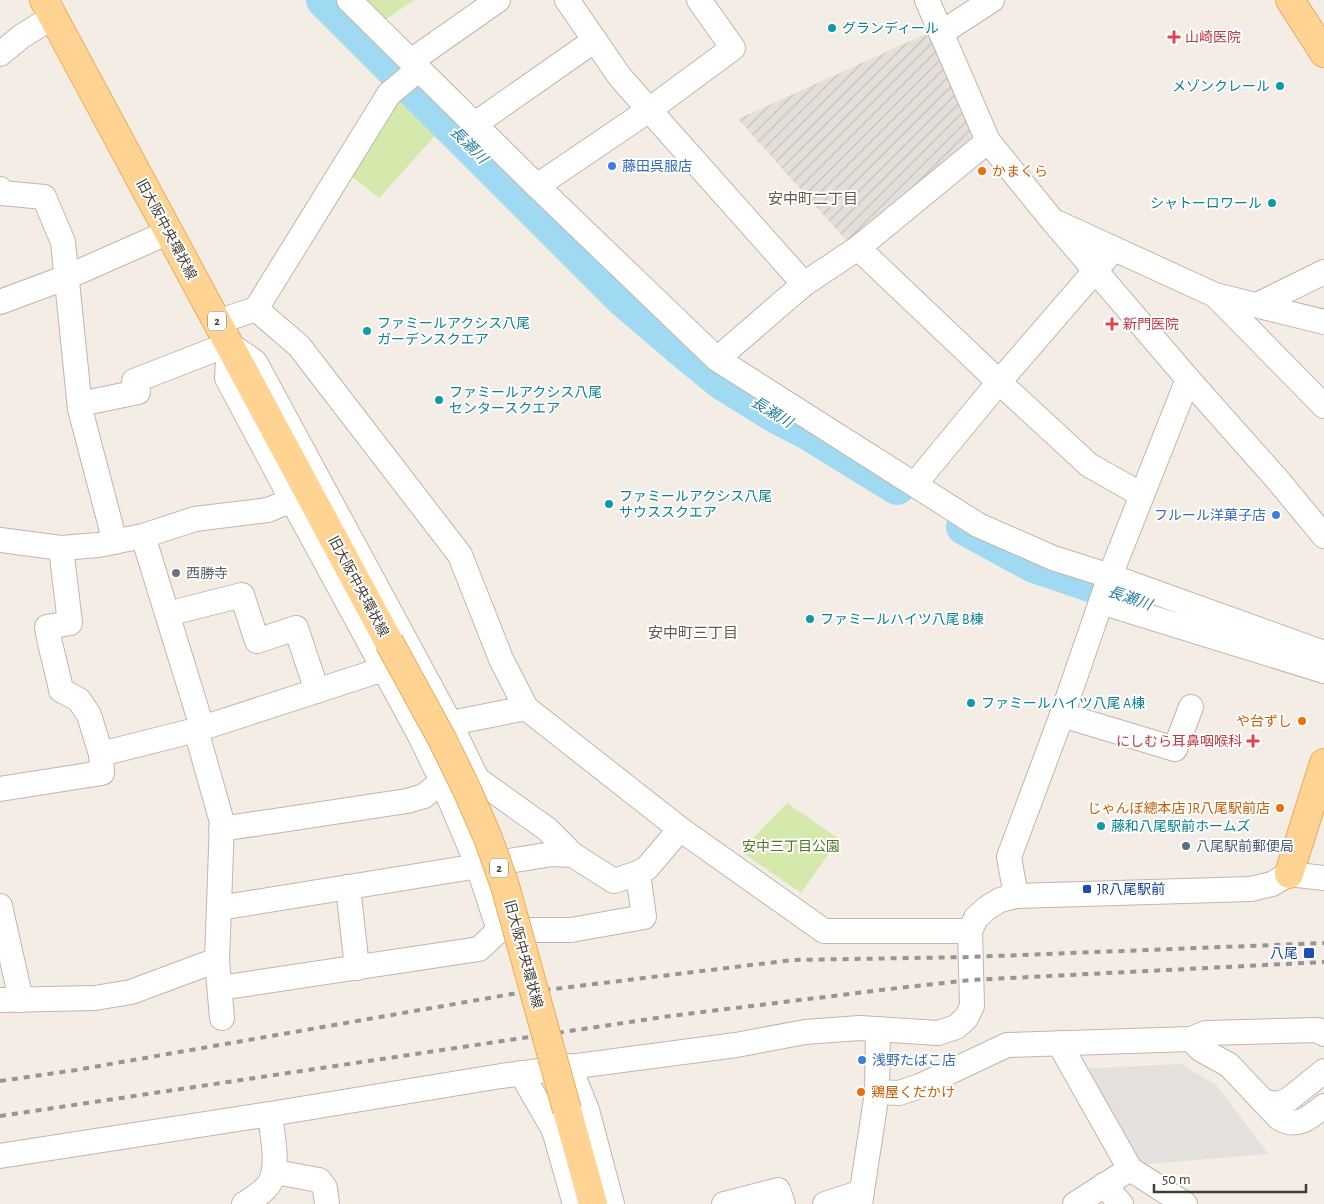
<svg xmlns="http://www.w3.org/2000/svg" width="1324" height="1204" font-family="'Alegreya Sans','Noto Sans JP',sans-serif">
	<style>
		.industrial { fill: url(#industrial-furrows) }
		.park { fill: #d5e9ac }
		.parking { fill: #e3e0dd }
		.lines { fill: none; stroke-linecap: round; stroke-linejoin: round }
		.river { stroke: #9fdaf2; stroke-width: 36 }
		.minor-casing { stroke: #c1b6aa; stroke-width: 26 }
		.major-casing { stroke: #e6ad5f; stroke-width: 30 }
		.minor { stroke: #fff; stroke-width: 24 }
		.major { stroke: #ffd392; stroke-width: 28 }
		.rail { stroke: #959595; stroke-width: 4; stroke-dasharray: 6 6; stroke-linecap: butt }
		.major-bridge-casing { stroke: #e6ad5f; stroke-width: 30; stroke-linecap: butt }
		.major-bridge { stroke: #ffd392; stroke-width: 28 }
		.culture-dot { fill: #0f9aa8; stroke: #fff; stroke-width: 2 }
		.health-dot { fill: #e0444e; stroke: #fff; stroke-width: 2 }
		.shop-dot { fill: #3f7fe0; stroke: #fff; stroke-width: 2 }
		.food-dot { fill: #e8710a; stroke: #fff; stroke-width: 2 }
		.worship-dot { fill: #6b7280; stroke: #fff; stroke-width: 2 }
		.service-dot { fill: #5c6f8a; stroke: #fff; stroke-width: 2 }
		.transit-dot { fill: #1a4fb4; stroke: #fff; stroke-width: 2 }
		.labels { text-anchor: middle; stroke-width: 4; stroke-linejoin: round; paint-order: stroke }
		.shield { fill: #fff; stroke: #7d7771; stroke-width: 1 }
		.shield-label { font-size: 12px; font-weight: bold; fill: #453d34 }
		.culture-label { font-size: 14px; fill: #0d838f; stroke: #fff; text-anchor: start }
		.health-label { font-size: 14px; fill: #be3a42; stroke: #fff; text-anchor: start }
		.shop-label { font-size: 14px; fill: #366cbe; stroke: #fff; text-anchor: start }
		.food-label { font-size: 14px; fill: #c56008; stroke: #fff; text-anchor: start }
		.street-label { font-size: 14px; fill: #453d34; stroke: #fff }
		.worship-label { font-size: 14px; fill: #5b616d; stroke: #fff; text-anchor: start }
		.park-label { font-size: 14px; fill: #4f7826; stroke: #fff }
		.service-label { font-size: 14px; fill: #4e5e75; stroke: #fff; text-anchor: start }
		.transit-label { font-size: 14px; fill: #164399; stroke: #fff; text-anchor: start }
		.water-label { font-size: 15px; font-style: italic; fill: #287fa4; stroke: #fff }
		.neighbourhood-label { font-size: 15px; fill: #68594b; stroke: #fff }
	</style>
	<defs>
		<pattern id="industrial-furrows" width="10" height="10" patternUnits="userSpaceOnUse" patternTransform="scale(1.25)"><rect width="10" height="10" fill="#e5dfda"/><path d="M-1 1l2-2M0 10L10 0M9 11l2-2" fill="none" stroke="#c6c0bc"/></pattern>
	</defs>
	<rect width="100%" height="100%" fill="#f3ede5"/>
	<path class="industrial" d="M928,33L977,140L852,247L738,119Z"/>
	<g class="park">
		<path d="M367,0H414L382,22Z"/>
		<path d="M404,92L442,128L379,198L350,175Z"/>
		<path d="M787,803L839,839L801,893L743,853L756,835Z"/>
	</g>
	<path class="parking" d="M1181,1064L1216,1085L1268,1154L1134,1165L1081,1069Z"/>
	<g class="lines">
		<g class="river">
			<path d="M324,0L622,298L683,350L722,382L777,416L806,431L897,487"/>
			<path d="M964,527L1034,565L1211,625"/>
		</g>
		<defs>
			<g id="minor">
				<path d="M349,0L537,186L717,359L978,525L1053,558L1110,576L1324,653"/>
				<path d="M567,0L620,77L804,284"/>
				<path d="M927,0L988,141L1052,220L1188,379L1276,478L1324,536"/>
				<path d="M941,33L992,0"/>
				<path d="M0,54L22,36L53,17"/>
				<path d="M411,61L498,0"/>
				<path d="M475,124L595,40"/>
				<path d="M537,186L649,110L733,48L699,0"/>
				<path d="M0,189L2,193L44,197L63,242L80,409L115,542"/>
				<path d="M1058,223L1215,295L1324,322"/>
				<path d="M858,248L999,382L1089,465L1142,495"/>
				<path d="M1215,295L1324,406"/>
				<path d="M0,302L67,277L169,232"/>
				<path d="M1257,305L1324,272"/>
				<path d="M256,309L389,94L419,69"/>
				<path d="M217,322L256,309L299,346L460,555L501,659L526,708L680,829L824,931H970"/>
				<path d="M229,344L227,378L292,500L417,730L442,781L478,866L499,930"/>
				<path d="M229,344L255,362L450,723L477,779"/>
				<path d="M717,359L804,284L858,248L988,141"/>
				<path d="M80,404L138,392L134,381L229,344"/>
				<path d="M915,484L999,382L1114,249"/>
				<path d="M143,536L202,727"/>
				<path d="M0,540L61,548L98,545L143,536L195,519L268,510L292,500"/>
				<path d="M61,548L70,623L47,627C50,648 57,668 61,690L79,700L89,715L101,754"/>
				<path d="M1101,602L1324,671"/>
				<path d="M167,614L242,595L257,641L296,628L317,691"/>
				<path d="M1062,715L1175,749L1191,707"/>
				<path d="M436,726L526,708"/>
				<path d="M196,730L222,822L217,960L222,1018"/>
				<path d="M0,789L102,773L101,754L196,730L384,669"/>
				<path d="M221,829L407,801L424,796L442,781L477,779L547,829L573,855"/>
				<path d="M348,887L357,968"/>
				<path d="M1016,896L1009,857L1062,715L1110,576L1188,379"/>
				<path d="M0,906L21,1000"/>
				<path d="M219,908L552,854L573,855L614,881L638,873L647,868L680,829"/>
				<path d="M220,988L479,949L499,930H571L644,917L638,873"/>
				<path d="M0,1000L95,998L131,992L217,960"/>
				<path d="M1191,1039L1200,1049L1229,1065L1279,1118C1297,1129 1309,1118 1324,1106"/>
				<path d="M1059,1043L1130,1169L1185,1204"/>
				<path d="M569,1066L587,1110L612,1204"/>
				<path d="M521,1073L554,1130L575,1204"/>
				<path d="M877,1092L899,1093L920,1086L1007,1045L1191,1039L1206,1033L1318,1030L1324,1034"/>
				<path d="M1265,1102L1278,1104L1288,1100L1324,1071"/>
				<path d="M0,1156L270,1114L501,1076L736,1045L805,1032L860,1028L938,1033L956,1027L966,1018L972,1006L970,931L976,918L987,908L1000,900L1016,896L1251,889L1272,884L1289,874L1324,878"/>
				<path d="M275,1172L319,1180L325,1188L327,1204"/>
				<path d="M1104,1185L1121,1204"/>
				<path d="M244,1204C252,1199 263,1193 269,1184C280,1168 272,1134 270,1114"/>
				<path d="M724,1204L778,1190L783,1204"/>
				<path d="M825,1204L862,1192"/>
				<path d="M860,1204L877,1092L878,1029"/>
				<path d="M1075,1204L1130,1169"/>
			</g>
			<g id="major">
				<path d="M44,0L389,642"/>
				<path d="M1290,0L1324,53"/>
				<path d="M1289,874L1324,763"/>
				<path d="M567,1110L593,1204"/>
			</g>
		</defs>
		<use href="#minor" class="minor-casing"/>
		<use href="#major" class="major-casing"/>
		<use href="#minor" class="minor"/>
		<use href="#major" class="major"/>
		<g class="rail">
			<path d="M0,1081L76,1070L512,994L793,960L970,957L1324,943"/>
			<path d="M0,1116L670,1016L898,988L971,980L1324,962"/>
		</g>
		<defs>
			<path id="major-bridge" d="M389,642L442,739L467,790L488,838L505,886L567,1110"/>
		</defs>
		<use href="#major-bridge" class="major-bridge-casing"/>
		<use href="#major-bridge" class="major-bridge"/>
	</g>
	<g class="culture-dot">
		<circle cx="832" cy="28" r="5"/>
		<circle cx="1280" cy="86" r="5"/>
		<circle cx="1272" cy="203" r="5"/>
		<circle cx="367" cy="331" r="5"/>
		<circle cx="439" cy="400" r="5"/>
		<circle cx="609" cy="504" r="5"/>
		<circle cx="810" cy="619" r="5"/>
		<circle cx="971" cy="703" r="5"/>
		<circle cx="1101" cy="826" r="5"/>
	</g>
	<g class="health-dot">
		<path d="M1171.5 29.5h5v5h5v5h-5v5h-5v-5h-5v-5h5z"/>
		<path d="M1109.5 316.5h5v5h5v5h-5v5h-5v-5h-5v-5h5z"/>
		<path d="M1250.5 733.5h5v5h5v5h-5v5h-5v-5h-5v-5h5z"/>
	</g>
	<g class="shop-dot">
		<circle cx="612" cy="166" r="5"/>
		<circle cx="1276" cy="515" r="5"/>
		<circle cx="862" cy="1060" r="5"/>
	</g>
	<g class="food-dot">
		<circle cx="982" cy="171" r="5"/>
		<circle cx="1302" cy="721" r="5"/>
		<circle cx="1280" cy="808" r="5"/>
		<circle cx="861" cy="1092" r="5"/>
	</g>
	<circle class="worship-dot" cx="176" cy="573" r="5"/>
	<circle class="service-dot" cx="1186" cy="846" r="5"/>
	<g class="transit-dot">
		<rect x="1082" y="884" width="10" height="10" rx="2.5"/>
		<rect x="1303" y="947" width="12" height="12" rx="2.5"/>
	</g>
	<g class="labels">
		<g class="shield">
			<rect x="208" y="311.5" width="18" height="19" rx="4"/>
			<rect x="490" y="858.5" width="18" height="19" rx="4"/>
		</g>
		<g class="shield-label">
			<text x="217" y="325">2</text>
			<text x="499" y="872">2</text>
		</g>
		<g class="culture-label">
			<text x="842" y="33">グランディール</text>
			<text x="1270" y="91" text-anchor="end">メゾンクレール</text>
			<text x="1262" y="208" text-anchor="end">シャトーロワール</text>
			<text x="377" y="328">ファミールアクシス八尾<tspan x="377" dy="16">ガーデンスクエア</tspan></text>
			<text x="449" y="397">ファミールアクシス八尾<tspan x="449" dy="16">センタースクエア</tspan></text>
			<text x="619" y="501">ファミールアクシス八尾<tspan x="619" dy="16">サウススクエア</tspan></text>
			<text x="820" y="624">ファミールハイツ八尾 B棟</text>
			<text x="981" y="708">ファミールハイツ八尾 A棟</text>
			<text x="1111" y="831">藤和八尾駅前ホームズ</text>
		</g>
		<g class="health-label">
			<text x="1185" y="42">山崎医院</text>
			<text x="1123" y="329">新門医院</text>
			<text x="1242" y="746" text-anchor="end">にしむら耳鼻咽喉科</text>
		</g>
		<g class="shop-label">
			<text x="622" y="171">藤田呉服店</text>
			<text x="1266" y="520" text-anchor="end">フルール洋菓子店</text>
			<text x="872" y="1065">浅野たばこ店</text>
		</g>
		<g class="food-label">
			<text x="992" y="176">かまくら</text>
			<text x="1292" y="726" text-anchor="end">や台ずし</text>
			<text x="1270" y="813" text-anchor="end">じゃんぼ總本店 JR八尾駅前店</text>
			<text x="871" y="1097">鶏屋くだかけ</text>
		</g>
		<g class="street-label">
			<text transform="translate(167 229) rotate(62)" y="5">旧大阪中央環状線</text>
			<text transform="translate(359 586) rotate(62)" y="5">旧大阪中央環状線</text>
			<text transform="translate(524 954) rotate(75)" y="5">旧大阪中央環状線</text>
		</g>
		<g class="worship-label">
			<text x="186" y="578">西勝寺</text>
		</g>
		<g class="park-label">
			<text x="791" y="851">安中三丁目公園</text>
		</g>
		<g class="service-label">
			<text x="1196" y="851">八尾駅前郵便局</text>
		</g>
		<g class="transit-label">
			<text x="1097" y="894">JR八尾駅前</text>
			<text x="1298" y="958" text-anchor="end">八尾</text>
		</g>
		<g class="water-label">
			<text transform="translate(469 145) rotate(45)" y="5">長瀬川</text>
			<text transform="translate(772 412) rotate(31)" y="5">長瀬川</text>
			<text transform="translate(1130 598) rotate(19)" y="5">長瀬川</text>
		</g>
		<g class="neighbourhood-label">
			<text x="813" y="204">安中町二丁目</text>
			<text x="693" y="638">安中町三丁目</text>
		</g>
	</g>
	<path d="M1154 1184v8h152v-8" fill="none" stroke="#453d34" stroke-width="2.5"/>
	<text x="1162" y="1184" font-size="15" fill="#453d34" stroke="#ffffff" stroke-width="4" paint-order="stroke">50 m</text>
</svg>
